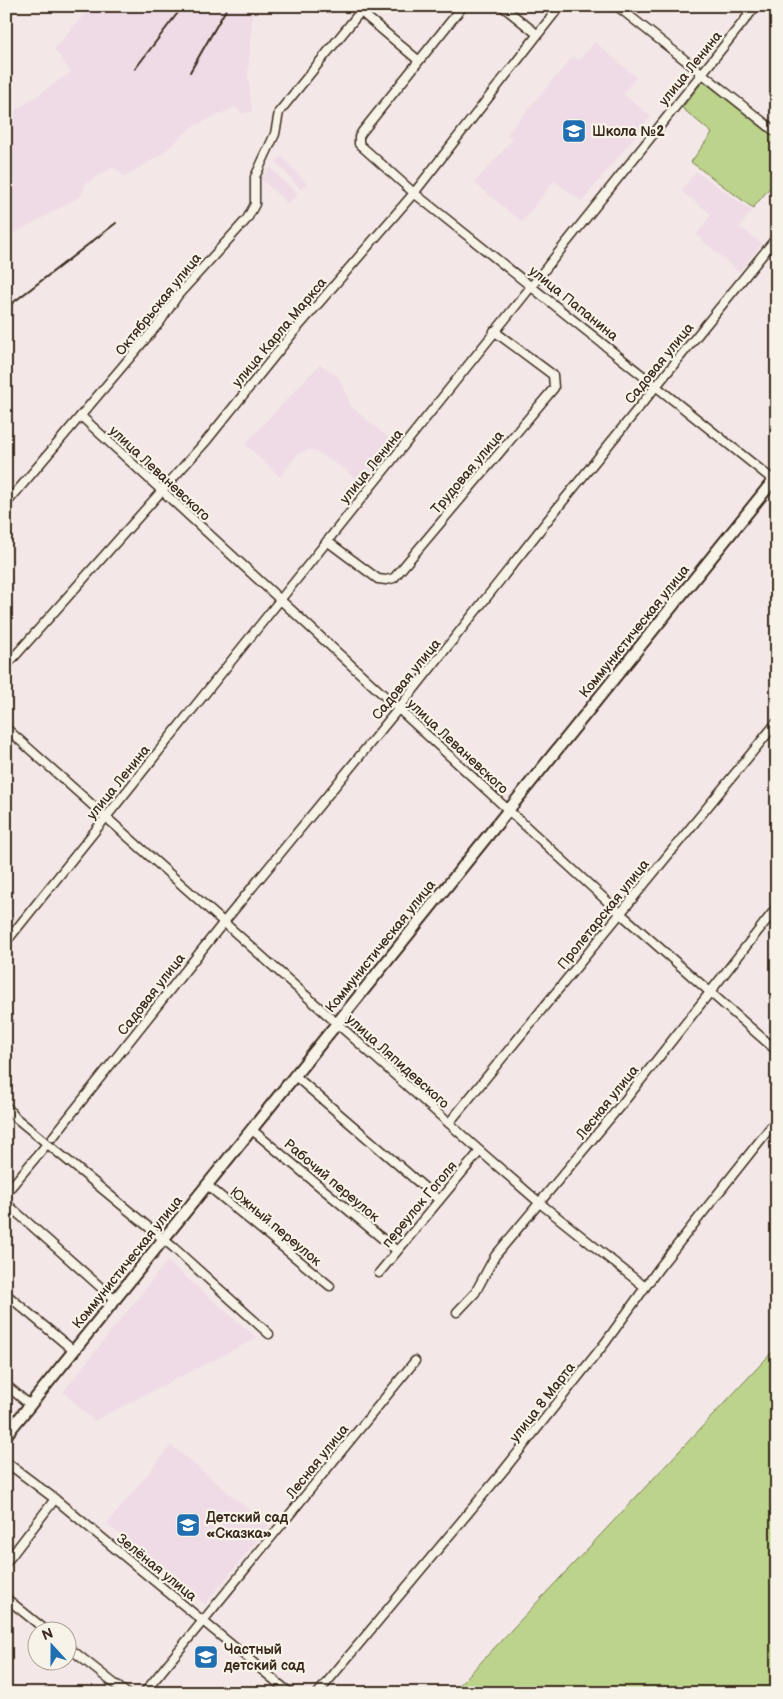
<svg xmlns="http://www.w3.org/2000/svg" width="783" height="1699" font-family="'Balsamiq Sans',sans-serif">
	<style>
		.built { fill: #efdbe6 }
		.green { fill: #bbd38a; stroke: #7b7e54 }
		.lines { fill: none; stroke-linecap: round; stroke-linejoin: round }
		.street-casing { stroke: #3b2a1e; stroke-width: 11 }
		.secondary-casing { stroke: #3b2a1e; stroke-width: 14 }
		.street { stroke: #f7f3e8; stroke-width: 8 }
		.secondary { stroke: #f7f3e8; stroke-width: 10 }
		.rail { stroke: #3b2a1e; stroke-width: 2 }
		.labels { text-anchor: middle; stroke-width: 4.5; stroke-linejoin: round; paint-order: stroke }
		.street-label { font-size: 14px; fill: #3b2a1e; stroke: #f7f3e8 }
		.poi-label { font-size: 14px; font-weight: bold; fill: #3b2a1e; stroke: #f7f3e8; text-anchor: start }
	</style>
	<rect width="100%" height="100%" fill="#f3e8e7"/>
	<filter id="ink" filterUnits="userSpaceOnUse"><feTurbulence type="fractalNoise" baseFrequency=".02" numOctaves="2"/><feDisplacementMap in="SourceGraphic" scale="10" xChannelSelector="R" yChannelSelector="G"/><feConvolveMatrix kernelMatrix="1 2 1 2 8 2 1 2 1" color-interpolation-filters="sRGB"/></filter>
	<g filter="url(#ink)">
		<g class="built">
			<path d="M91,6H253L248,77L252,111L243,114L235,107L192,127L162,154L125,177L113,167L86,183L81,196L6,238V117L71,72L54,49Z"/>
			<path d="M595,42L636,77L623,94L651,116L582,202L554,181L522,222L474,183L513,139L507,134L573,56L579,60Z"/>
			<path d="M282,156L307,184L301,190L276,162Z"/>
			<path d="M270,168L298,194L288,204L260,178Z"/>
			<path d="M696,171L752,211L740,227L762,244L739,272L696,235L711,214L681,191Z"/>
			<path d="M320,364L338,377L352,407L398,446L364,488L346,470L311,449L298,454L280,477L245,444Z"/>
			<path d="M167,1261L257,1338L94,1421L63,1392Z"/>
			<path d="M171,1445L269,1526L205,1604L107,1524Z"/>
			<path d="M205,1645L217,1656L207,1668L195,1657Z"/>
		</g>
		<g class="green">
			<path d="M703,81L777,138V179L753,208L691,162L712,133L682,108Z"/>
			<path d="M777,1347V1693H452Z"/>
		</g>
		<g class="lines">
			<defs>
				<g id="street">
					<path d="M463,6L362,132L359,137V144L414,193L777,483"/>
					<path d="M502,6L537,34"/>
					<path d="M617,6L777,133"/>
					<path d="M361,12L418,60"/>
					<path d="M82,417L620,913L777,1051"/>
					<path d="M6,504L160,322L178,295L247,219L255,204V177L275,134L279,112L365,6"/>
					<path d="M327,541L378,579L386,580L394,578L554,388L553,375L494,331"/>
					<path d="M6,666L207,440L293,333L414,193L560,6"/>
					<path d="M6,728L480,1151L541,1204L645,1287"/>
					<path d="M6,942L756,6"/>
					<path d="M294,1075L439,1200"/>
					<path d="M6,1106L16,1118L174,1248L269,1334"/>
					<path d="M449,1123L777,722"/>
					<path d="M251,1129L396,1250"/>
					<path d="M53,1137L224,922L399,708L555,511L777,237"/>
					<path d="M207,1185L330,1286"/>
					<path d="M6,1193L47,1144"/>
					<path d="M6,1203L115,1300"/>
					<path d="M379,1273L480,1151"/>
					<path d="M6,1294L74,1351"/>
					<path d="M457,1312L475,1293L495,1256L626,1099L777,907"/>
					<path d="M6,1385L30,1405"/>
					<path d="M6,1462L55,1499L290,1693"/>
					<path d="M6,1563L55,1499"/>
					<path d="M6,1598L48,1632"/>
					<path d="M68,1647L126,1693"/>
					<path d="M144,1693L415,1361"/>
					<path d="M318,1693L504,1470L605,1343L659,1268L777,1119"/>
				</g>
				<path id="secondary" d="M6,1435L777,476"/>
			</defs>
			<use href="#street" class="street-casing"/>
			<use href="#secondary" class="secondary-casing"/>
			<use href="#street" class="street"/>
			<use href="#secondary" class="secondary"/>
			<g class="rail">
				<path d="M135,69L183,6"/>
				<path d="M190,72L228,6"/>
				<path d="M6,308L116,223"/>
			</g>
		</g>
	</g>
	<defs>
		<symbol id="school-square" viewBox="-11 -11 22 22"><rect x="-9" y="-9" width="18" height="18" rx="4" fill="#1f6fb2" stroke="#f7f3e8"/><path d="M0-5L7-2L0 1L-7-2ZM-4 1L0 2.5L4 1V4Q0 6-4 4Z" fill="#fff"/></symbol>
	</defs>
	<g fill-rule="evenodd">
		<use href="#school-square" x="560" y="117" width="28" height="28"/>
		<use href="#school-square" x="174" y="1511" width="28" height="28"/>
		<use href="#school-square" x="192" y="1643" width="28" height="28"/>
	</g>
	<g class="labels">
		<g class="street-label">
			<text transform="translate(690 68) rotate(-51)" y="5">улица Ленина</text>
			<text transform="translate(574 303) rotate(39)" y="5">улица Папанина</text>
			<text transform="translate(158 304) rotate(-51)" y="5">Октябрьская улица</text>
			<text transform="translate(279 332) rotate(-50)" y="5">улица Карла Маркса</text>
			<text transform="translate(659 363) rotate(-51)" y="5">Садовая улица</text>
			<text transform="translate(371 466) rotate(-51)" y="5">улица Ленина</text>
			<text transform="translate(467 472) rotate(-50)" y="5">Трудовая улица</text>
			<text transform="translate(160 473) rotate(43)" y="5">улица Леваневского</text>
			<text transform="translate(634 631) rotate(-51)" y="5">Коммунистическая улица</text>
			<text transform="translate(406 679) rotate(-51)" y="5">Садовая улица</text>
			<text transform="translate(458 746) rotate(43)" y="5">улица Леваневского</text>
			<text transform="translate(118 782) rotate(-51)" y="5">улица Ленина</text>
			<text transform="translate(603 914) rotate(-51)" y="5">Пролетарская улица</text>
			<text transform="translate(380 946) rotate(-51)" y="5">Коммунистическая улица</text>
			<text transform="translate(151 994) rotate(-52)" y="5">Садовая улица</text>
			<text transform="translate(398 1061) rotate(42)" y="5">улица Ляпидевского</text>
			<text transform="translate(607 1102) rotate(-51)" y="5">Лесная улица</text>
			<text transform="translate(332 1180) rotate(40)" y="5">Рабочий переулок</text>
			<text transform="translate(419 1204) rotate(-50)" y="5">переулок Гоголя</text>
			<text transform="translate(276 1226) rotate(40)" y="5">Южный переулок</text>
			<text transform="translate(127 1262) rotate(-51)" y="5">Коммунистическая улица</text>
			<text transform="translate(542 1402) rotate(-52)" y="5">улица 8 Марта</text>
			<text transform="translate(317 1461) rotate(-51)" y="5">Лесная улица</text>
			<text transform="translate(157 1567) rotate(39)" y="5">Зелёная улица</text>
		</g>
		<g class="poi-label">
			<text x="592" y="136">Школа №2</text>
			<text x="206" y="1522">Детский сад<tspan x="206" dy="16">«Сказка»</tspan></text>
			<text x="224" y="1654">Частный<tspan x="224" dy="16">детский сад</tspan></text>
		</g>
	</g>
	<rect width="783" height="1699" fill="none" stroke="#f7f3e8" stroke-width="25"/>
	<rect x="12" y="12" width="758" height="1674" fill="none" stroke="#3b2a1e" stroke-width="2" filter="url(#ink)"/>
	<g transform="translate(52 1646) rotate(339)"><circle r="24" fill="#f7f3e8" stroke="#aca397"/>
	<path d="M0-4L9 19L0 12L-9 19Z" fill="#1f6fb2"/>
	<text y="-8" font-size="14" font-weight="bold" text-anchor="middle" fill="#3b2a1e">N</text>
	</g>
</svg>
